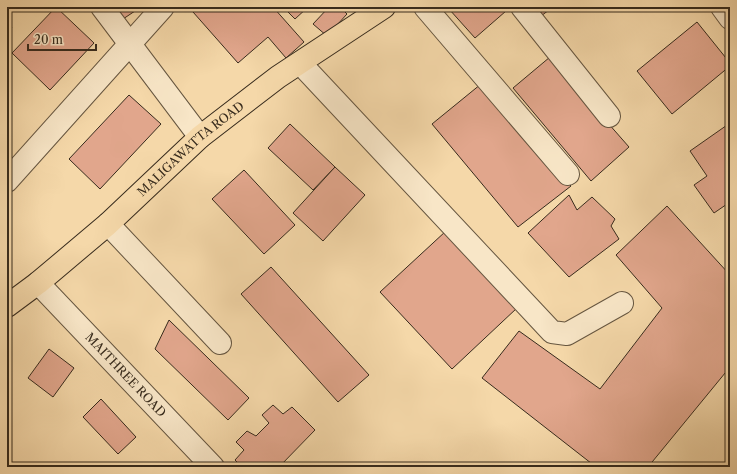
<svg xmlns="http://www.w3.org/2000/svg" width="737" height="474" font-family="'Libre Caslon Text',serif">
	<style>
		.building { fill: #e1a68c; stroke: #372b1d }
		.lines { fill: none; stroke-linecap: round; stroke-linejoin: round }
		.minor-casing { stroke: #665640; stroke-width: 24 }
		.major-casing { stroke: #372b1d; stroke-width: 24 }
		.minor { stroke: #f8e6c7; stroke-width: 22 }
		.major { stroke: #f5d8a9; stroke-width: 22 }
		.labels { text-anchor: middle; stroke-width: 3; stroke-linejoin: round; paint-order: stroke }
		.street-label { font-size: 12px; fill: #372b1d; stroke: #f8e6c7 }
	</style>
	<rect width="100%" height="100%" fill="#f5d8a9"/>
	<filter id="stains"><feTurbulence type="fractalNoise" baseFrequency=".005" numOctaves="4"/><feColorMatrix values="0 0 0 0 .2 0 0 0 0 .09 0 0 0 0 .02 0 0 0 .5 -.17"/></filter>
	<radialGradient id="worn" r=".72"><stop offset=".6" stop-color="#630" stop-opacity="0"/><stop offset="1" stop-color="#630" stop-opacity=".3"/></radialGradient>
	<g class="building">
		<path d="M56,7L94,43L50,90L12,53Z"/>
		<path d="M111,7H141L120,21Z"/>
		<path d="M198,7H273L304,42L286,58L268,37L238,63L193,12Z"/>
		<path d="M283,7H308L295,19Z"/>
		<path d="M329,7H340L347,14L327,36L313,24Z"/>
		<path d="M451,7H502L506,11L475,38L449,9Z"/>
		<path d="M528,7H553L537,19Z"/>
		<path d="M7,21L12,28L7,32Z"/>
		<path d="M697,22L730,63V66L672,114L637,71Z"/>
		<path d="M550,57L629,147L591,181L513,88Z"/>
		<path d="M481,84L571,186L518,227L432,124Z"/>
		<path d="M129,95L161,124L100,189L69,159Z"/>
		<path d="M730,123V202L714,213L694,185L707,176L690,151Z"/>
		<path d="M290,124L335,167L313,190L268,148Z"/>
		<path d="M335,167L365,195L323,241L293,213Z"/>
		<path d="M244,170L295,225L264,254L212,199Z"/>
		<path d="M569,195L577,210L592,197L615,219L611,226L619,239L569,277L528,233Z"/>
		<path d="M667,206L730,275V367L648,467H596L482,378L519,331L600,389L662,308L616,255Z"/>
		<path d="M446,231L517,308L452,369L380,292Z"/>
		<path d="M271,267L369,375L338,402L241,294Z"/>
		<path d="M169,320L249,398L228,420L155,349Z"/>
		<path d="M49,349L74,368L53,397L28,378Z"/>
		<path d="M101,399L136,437L118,454L83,417Z"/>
		<path d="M273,405L283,414L292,407L315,430L279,467H242L235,460L244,450L236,442L247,431L256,436L269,423L262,415Z"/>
	</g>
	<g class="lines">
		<defs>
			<g id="minor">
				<path d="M102,7L200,137"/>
				<path d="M425,7L568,174"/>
				<path d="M522,7L609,116"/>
				<path d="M722,7L730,18"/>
				<path d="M300,63L552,332L567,334L622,303"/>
				<path d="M7,181L163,7"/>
				<path d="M108,224L220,343"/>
				<path id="s1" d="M38,283L213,467"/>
			</g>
			<g id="major">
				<path id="s2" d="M7,306L38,283L108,224L200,137L278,77L384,7"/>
			</g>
		</defs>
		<use href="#minor" class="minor-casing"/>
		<use href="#major" class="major-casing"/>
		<use href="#minor" class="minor"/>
		<use href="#major" class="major"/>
	</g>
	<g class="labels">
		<g class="street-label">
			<text dy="4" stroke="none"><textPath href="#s2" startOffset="242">MALIGAWATTA ROAD</textPath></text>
			<text dy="4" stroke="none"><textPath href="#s1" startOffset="127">MAITHREE ROAD</textPath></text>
		</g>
	</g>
	<rect width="737" height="474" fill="none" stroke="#f5d8a9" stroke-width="24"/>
	<rect x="8" y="8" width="721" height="458" fill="none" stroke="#372b1d" stroke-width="2"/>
	<rect x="12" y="12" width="713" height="450" fill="none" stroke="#372b1d"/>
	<path d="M28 44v6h68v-6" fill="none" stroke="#372b1d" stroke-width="2"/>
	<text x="34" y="44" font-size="12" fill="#372b1d" stroke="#f8e6c7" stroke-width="3" paint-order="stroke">20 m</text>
	<rect width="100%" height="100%" filter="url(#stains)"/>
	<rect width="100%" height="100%" fill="url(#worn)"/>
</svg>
